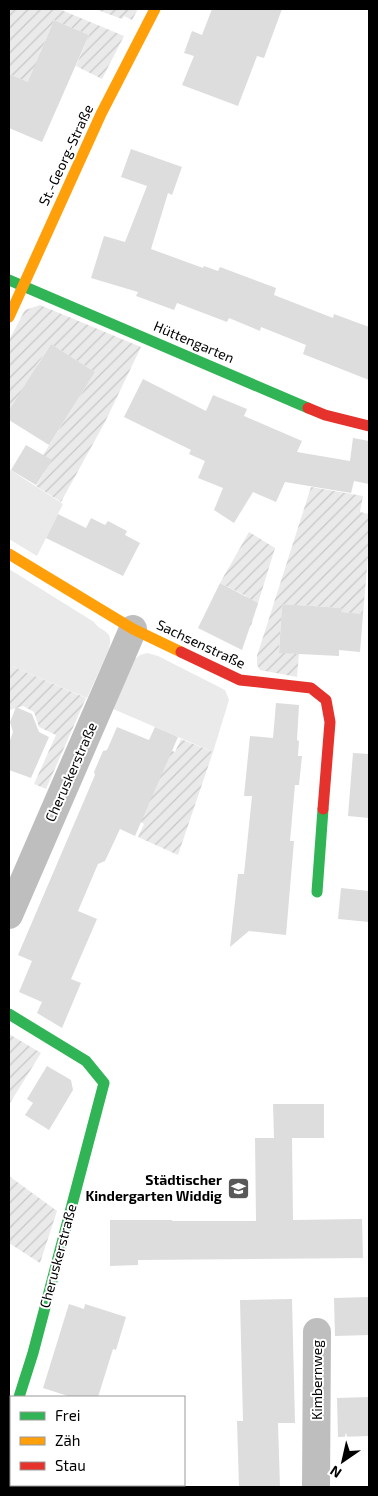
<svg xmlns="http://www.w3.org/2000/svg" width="378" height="1496" font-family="'Exo 2',sans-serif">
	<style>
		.grass { fill: #eaeaea }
		.garden { fill: url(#garden-furrows) }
		.building { fill: #ddd }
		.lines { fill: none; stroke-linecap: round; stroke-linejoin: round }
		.street { stroke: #bebebe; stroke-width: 28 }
		.fast { stroke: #30b455; stroke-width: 11 }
		.slow { stroke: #ff9f0a; stroke-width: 11 }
		.jam { stroke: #e5322d; stroke-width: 11 }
		.labels { text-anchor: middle; stroke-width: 4; stroke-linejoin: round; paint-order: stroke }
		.street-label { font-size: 14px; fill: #000; stroke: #fff }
		.poi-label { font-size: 14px; font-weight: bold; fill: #000; stroke: #fff; text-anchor: end }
	</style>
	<defs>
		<pattern id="garden-furrows" width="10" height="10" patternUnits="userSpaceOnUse" patternTransform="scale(1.25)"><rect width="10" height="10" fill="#eaeaea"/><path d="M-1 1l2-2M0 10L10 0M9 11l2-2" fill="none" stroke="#c7c7c7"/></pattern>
	</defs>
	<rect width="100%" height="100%" fill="#fff"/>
	<g class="grass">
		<path d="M9,469L63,504L37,556L9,539Z"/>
		<path d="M9,569L94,622C102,634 114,628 109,649L87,698L9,665Z"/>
		<path d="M147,653L158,656L225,690L229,700L213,752L111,708L134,660L140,655Z"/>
		<path d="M11,1447V1485H129L128,1487H9V1455Z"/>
	</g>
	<g class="garden">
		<path d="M9,9H59L124,36L102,79L76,66L89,35L54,20L41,51L39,87L9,74Z"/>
		<path d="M95,9H138L132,20L124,16L122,19Z"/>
		<path d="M40,305L141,347L105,422L61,502L36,486L44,473L43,455L95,372L51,344L37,365L43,368L23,399L18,396L9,410V340L25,310Z"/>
		<path d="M311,487L363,496L360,512L369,514V546L363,614L341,612V608L282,604L279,652L299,654L297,677L260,670L257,665V656Z"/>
		<path d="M249,532L275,548L251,626L235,619L246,596L220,583Z"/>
		<path d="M9,665L86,698L46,789L34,784L56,735L39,727L34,712L23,706L10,710L9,713Z"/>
		<path d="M181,739L213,752L178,855L138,837L144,824L139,821L170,750L175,752Z"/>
		<path d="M9,1034L41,1053L10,1103H9Z"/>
		<path d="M9,1176L57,1211L40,1263L9,1243Z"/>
	</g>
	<g class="building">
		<path d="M212,9H282L264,58L257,56L238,106L182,85L194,56L184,53L192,31L202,35Z"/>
		<path d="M54,20L89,35L42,142L9,128V74L28,82Z"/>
		<path d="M131,149L182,167L172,195L168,193L151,249L203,268L204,266L218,271L220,267L276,288L274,295L333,318L334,314L369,327V380L303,354L306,345L261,327L260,331L229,318L227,322L177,303L174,310L136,296L138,292L91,278L104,236L125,242L147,186L121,177Z"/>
		<path d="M51,344L95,372L49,445L9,420V410Z"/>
		<path d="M143,379L206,411L213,395L247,409L244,416L302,441L297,452L350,461L353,438L369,441V484L354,481L351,493L285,482L276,502L253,492L234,523L214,510L223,488L198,478L205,461L189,454L191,450L124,417Z"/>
		<path d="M26,445L52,460L36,485L11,470Z"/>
		<path d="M58,514L86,528L91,518L105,525L108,521L127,531L125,535L140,543L123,576L46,538Z"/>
		<path d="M220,583L258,603L242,650L198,628Z"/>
		<path d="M282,604L342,608L341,612L363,614L360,652L339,650V656L279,653Z"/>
		<path d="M276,703L299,705L297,740L299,741L298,756H302L299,785H295L290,841H294L286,935L249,931L230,947L238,874H244L252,796H244L250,736L273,738Z"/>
		<path d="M16,707L32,714L39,732L49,737L31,778L9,770V743L13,732L10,722Z"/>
		<path d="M117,727L149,740L155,727L178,737L135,836L120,829L105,861L98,864L78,911L97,919L71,979L81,983L62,1028L37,1013L42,1002L19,992L32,961L18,955L95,775L94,772L103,751L107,750Z"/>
		<path d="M353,753L369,754V818L348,816Z"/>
		<path d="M341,888L369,891V922L338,919Z"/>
		<path d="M47,1066L71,1080L73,1090L49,1130L25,1115L33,1103L27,1099Z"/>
		<path d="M273,1104H324V1138H274Z"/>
		<path d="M255,1138H292L293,1220L362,1219L363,1258L138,1260V1265L110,1266V1220H172V1221H256Z"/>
		<path d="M369,1297V1335L335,1336L334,1298Z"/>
		<path d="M292,1299L295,1423H278L280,1487H239L237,1421H243L240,1300Z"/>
		<path d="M69,1304L84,1309L85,1304L126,1317L116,1350L113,1349L98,1397H71L43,1388Z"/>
		<path d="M369,1397V1436L338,1437L337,1398Z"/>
	</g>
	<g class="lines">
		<g class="street">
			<path d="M9,915L133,629"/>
			<path d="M9,1430L11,1422"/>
			<path d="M316,1487L317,1332"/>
		</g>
		<g class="fast">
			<path d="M9,280L308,408"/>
			<path d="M317,892L323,809"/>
			<path d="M9,1014L86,1061L104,1083L33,1353L19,1397"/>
		</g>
		<g class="slow">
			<path d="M9,317L101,114L155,9"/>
			<path d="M9,554L133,629L181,652"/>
		</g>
		<g class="jam">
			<path d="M308,408L325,415L369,426"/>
			<path d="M181,652L240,680L311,688L326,700L330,722L323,809"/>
		</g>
	</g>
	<defs>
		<symbol id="school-square" viewBox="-11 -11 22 22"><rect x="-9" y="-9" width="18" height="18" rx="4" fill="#595959" stroke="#fff"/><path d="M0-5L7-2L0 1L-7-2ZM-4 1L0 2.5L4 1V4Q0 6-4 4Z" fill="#fff"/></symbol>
	</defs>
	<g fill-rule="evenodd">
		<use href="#school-square" x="226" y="1176" width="25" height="25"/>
	</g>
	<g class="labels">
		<g class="street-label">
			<text transform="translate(66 155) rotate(-65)" y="5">St.-Georg-Straße</text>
			<text transform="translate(194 342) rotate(23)" y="5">Hüttengarten</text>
			<text transform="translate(201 644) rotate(25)" y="5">Sachsenstraße</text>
			<text transform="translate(71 772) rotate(-66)" y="5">Cheruskerstraße</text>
			<text transform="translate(58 1256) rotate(-75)" y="5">Cheruskerstraße</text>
			<text transform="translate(317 1380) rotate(-90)" y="5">Kimbernweg</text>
		</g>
		<g class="poi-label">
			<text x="222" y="1185">Städtischer<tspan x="222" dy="16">Kindergarten Widdig</tspan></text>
		</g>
	</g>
	<rect width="378" height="1496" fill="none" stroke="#000000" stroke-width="20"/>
	<rect x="10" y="1396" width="175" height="90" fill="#ffffff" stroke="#999999"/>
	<rect x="20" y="1412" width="25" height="8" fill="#30b455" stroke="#999999"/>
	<text x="55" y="1421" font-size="15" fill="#000000">Frei</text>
	<rect x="20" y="1437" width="25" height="8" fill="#ff9f0a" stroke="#999999"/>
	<text x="55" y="1446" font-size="15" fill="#000000">Zäh</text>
	<rect x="20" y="1462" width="25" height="8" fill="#e5322d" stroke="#999999"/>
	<text x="55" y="1471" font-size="15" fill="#000000">Stau</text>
	<g transform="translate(343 1461) rotate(214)" stroke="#ffffff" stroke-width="4" paint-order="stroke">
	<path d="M0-4L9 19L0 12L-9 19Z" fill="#000000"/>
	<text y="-8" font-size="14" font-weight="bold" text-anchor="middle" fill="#000000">N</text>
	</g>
</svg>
